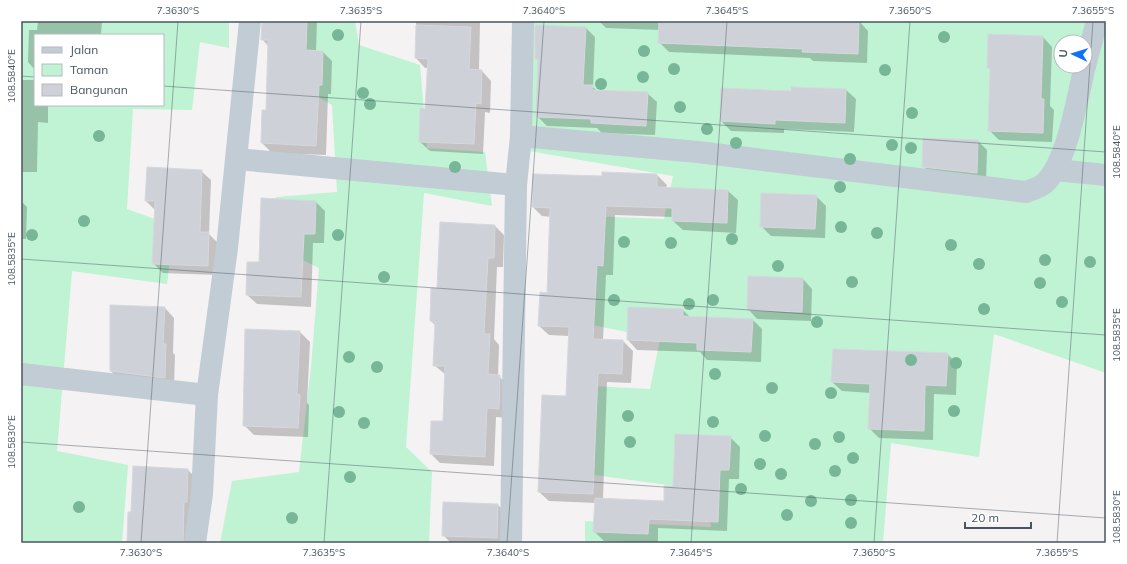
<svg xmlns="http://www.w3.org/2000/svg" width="1127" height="564" font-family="Mulish,sans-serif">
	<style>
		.green { fill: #bff3d3; fill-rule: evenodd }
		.shadow { fill: #0003 }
		.building { fill: #ced1d7; stroke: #d6d8de }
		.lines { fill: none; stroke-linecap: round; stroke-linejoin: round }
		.street { stroke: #c2ccd4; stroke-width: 22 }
		.tree { fill: #77b696 }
		.ticks { fill: none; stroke: #485561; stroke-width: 1; stroke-opacity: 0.45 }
		.neatline { fill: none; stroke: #485561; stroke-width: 1.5 }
		.ticks-label { font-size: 10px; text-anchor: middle; fill: #485561 }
	</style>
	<rect width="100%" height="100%" fill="#f4f2f2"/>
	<g class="green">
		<path d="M21,21H229V48L200,42L192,110L133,109L127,209L174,226L167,284L72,271L57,451L128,465L122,543H21ZM35,35H163V105H35Z"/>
		<path d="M294,21H355L359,45L420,65L427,148L485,152L492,206L424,193L406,447L432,472L429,543H220L232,481L299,472L311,367L319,268L270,244L276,197L337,192L332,105L284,77Z"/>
		<path d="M516,21H1106V373L994,334L979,457L891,443L883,543H585V521L711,527L704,490L587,474L591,386L650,389L660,339L583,323L590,216L664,219L673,176L512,148ZM1061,42H1085V66H1061Z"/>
	</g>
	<g class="shadow">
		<path d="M38,21H102L101,35H35V70L28,62L29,30H37Z"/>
		<path d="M262,21H317L316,52H323L332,61L331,94H328L326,155L272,153L262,143L267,111L269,47L262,39Z"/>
		<path d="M397,21H480L479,71H482L491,81L490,113L485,112L483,154L430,151L420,142L426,110L428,68H425L416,58V22Z"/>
		<path d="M599,21H859L868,31L867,63L813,61L810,58L669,52L659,42L660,30L606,28Z"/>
		<path d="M586,28L595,37L593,87L597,91L647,93L657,102L655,135L602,133L597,128L547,126L537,116L539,62L536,58Z"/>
		<path d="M1043,37L1052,47L1050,106L1054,110L1052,142L999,140L989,130L991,71L988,67Z"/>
		<path d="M21,80H35V105H48V123L38,122L37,172H21Z"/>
		<path d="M846,90L856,99L854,132L784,129V133L731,131L721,121L792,92Z"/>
		<path d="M978,141L987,150L986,182L933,176L923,166Z"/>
		<path d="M201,171L211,180L209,234L218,243L217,275L163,273L153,263L155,210L146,201Z"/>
		<path d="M657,175L667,185L666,188L728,191L738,200L736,233L683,230L673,221V217L615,215L613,275H606L603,340L623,341L633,351L631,383L607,382L603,499L665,502L674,487L730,437L740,447L739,479H729L727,531L658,528V543L604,541L594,531L596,503L549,501L539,492L567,397L569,336L549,335L539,326L548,294L551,217L542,216L533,207L603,177Z"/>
		<path d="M816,196L826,206L825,238L771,236L761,226Z"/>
		<path d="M21,201L27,207L26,239H21Z"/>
		<path d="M316,202L325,211L324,243H313L311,307L257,304L247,295L260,263Z"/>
		<path d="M495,226L504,235L503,267H497L494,339L499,345L498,376L509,385L508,418L496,417L494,466L440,463L431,454L444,422L446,375L434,365L436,326L431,321L438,289Z"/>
		<path d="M803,279L812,289L811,321L757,319L748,309Z"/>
		<path d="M165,308L174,318L173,353L175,355L174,387L120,381L111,371Z"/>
		<path d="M683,310L690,317L753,320L762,329L761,362L707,360L700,352L637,350L628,340Z"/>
		<path d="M246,330L300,332L310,342L307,403L309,405L308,437L254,435L244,425Z"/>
		<path d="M947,354L957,363L956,395L934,394L933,440L879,438L869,428L871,393L842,391L832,382Z"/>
		<path d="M188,470L197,479L192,543H128L132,513Z"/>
		<path d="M444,503L498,505L508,515L507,543H451L443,535Z"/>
	</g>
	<g class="building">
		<path d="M262,21H307L306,50L323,51L322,85H319L316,146L261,143L262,110H266L268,40H261Z"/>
		<path d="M659,21H859L858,54L802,52L803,49L658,43Z"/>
		<path d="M416,25L471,27L469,69L482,70L481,104L476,103L474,144L419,142L420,108L425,109L428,59L415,58Z"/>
		<path d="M535,25L586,27L583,85H593L592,90L648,92L646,126L591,123V119L536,117L538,59H535Z"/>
		<path d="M988,34L1043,36L1041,99H1044L1043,133L988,131L990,68H987Z"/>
		<path d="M791,87L846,89L845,123L775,120V124L720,121L721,88L791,91Z"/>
		<path d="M923,138L978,140L977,173L922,167Z"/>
		<path d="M147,167L202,170L200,232H209L208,266L152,264L155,201H145Z"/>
		<path d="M602,172L657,174V187L728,190L727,223L672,221V208L606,206L603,266L597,265L593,339L623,340L622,374L598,373L593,494L538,492L542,395L566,396L569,327L538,326L540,292L547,293L550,208L532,207L533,174L602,176Z"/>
		<path d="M761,193L817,195L815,229L760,227Z"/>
		<path d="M261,198L316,201L315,234H304L301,297L246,295L247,262H259Z"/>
		<path d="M440,222L495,225L494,258H488L484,334H490L488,374L500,375L499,409L487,408L485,457L430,454L431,421H443L445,366H433L435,322L430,321L431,288H437Z"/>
		<path d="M748,276L803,278L802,312L747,310Z"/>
		<path d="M110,305L165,307L163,344H166L165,378L110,371Z"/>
		<path d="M628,307L683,309V316L753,319L751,352L697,350V343L627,340Z"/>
		<path d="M245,329L300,331L297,394L300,395L298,428L243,426Z"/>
		<path d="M833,349L948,353L946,386L925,385L924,431L868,429L870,384L831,382Z"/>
		<path d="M675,434L731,436L729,470H720L718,522L649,519L648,534L593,532L595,498L664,501V486H673Z"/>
		<path d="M133,466L188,469L187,502H184L183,543H127L128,512H131Z"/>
		<path d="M443,502L498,504L497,538L442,536Z"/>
	</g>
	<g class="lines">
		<g class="street">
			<path d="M1085,66L1097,21"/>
			<path d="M521,136L698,152L1026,192C1031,190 1041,187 1045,183C1068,160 1077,98 1085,66"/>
			<path d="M237,159L516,185"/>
			<path d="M1055,170L1106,175"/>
			<path d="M21,374L207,395"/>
			<path d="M195,543L202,494L207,395L227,248L250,21"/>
			<path d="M511,543L516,185L521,136L523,21"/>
		</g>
	</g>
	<g class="tree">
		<circle cx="338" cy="35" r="6"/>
		<circle cx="944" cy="37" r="6"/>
		<circle cx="644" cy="51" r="6"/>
		<circle cx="674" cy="69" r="6"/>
		<circle cx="885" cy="70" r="6"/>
		<circle cx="643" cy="77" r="6"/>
		<circle cx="601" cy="84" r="6"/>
		<circle cx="363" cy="93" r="6"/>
		<circle cx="370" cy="104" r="6"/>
		<circle cx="680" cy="107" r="6"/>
		<circle cx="912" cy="113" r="6"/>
		<circle cx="707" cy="129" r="6"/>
		<circle cx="99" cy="136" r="6"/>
		<circle cx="736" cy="143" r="6"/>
		<circle cx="892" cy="145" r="6"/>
		<circle cx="911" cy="148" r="6"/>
		<circle cx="850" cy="159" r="6"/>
		<circle cx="455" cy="167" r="6"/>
		<circle cx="840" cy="187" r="6"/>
		<circle cx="84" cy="221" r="6"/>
		<circle cx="841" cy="227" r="6"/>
		<circle cx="877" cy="233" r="6"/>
		<circle cx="32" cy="235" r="6"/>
		<circle cx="338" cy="235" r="6"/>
		<circle cx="732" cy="239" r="6"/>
		<circle cx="624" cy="242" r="6"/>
		<circle cx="671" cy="243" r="6"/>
		<circle cx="951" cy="245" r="6"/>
		<circle cx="1045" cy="260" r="6"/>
		<circle cx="1090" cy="262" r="6"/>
		<circle cx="979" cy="264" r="6"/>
		<circle cx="778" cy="266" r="6"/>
		<circle cx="384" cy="277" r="6"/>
		<circle cx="852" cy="282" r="6"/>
		<circle cx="1040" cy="283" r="6"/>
		<circle cx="614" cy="300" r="6"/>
		<circle cx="713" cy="300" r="6"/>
		<circle cx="1062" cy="302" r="6"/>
		<circle cx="689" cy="304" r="6"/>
		<circle cx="984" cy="309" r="6"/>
		<circle cx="817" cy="322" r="6"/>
		<circle cx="349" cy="357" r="6"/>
		<circle cx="911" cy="360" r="6"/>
		<circle cx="956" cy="363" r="6"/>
		<circle cx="377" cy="367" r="6"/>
		<circle cx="715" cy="374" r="6"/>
		<circle cx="772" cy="388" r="6"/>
		<circle cx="831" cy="393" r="6"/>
		<circle cx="954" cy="411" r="6"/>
		<circle cx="339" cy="412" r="6"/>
		<circle cx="628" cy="416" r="6"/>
		<circle cx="713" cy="422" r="6"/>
		<circle cx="364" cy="423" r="6"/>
		<circle cx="765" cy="436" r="6"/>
		<circle cx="839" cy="437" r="6"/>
		<circle cx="630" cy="442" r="6"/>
		<circle cx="815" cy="444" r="6"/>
		<circle cx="853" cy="458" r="6"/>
		<circle cx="760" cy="464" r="6"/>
		<circle cx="835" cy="471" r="6"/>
		<circle cx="781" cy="474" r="6"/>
		<circle cx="350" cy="477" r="6"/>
		<circle cx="741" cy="489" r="6"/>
		<circle cx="851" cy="500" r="6"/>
		<circle cx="811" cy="501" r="6"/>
		<circle cx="79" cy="507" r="6"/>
		<circle cx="787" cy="515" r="6"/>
		<circle cx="292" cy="518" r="6"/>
		<circle cx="851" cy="523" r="6"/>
	</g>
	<path class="ticks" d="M21,76L35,77M163,86L1106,152M21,259L1106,335M21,442L1106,518M141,543L178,21M324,543L361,21M507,543L544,21M691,543L727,21M874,543L910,21M1057,543L1093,21"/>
	<rect width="1127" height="564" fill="none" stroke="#ffffff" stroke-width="44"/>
	<rect x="34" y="34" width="130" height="72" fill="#ffffff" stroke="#b6bbc0"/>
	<rect x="42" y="47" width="20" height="6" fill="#c2ccd4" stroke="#b6bbc0"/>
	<text x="70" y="54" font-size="12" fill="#485561">Jalan</text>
	<rect x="42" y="64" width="20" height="12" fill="#bff3d3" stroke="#b6bbc0"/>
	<text x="70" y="74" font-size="12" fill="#485561">Taman</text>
	<rect x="42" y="84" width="20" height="12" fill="#ced1d7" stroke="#b6bbc0"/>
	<text x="70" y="94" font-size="12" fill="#485561">Bangunan</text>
	<g transform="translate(1073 54) rotate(274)"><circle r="19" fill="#ffffff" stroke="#b6bbc0"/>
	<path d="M0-3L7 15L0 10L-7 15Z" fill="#0d72f4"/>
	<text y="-6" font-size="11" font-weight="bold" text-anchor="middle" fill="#485561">U</text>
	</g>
	<path d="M965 522v6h66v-6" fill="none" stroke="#485561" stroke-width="2"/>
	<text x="971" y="522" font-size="12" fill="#485561" stroke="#ffffff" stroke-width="3" paint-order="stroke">20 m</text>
	<rect x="22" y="22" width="1083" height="520" class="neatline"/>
	<g class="ticks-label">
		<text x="178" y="14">7.3630°S</text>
		<text x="361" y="14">7.3635°S</text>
		<text x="544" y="14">7.3640°S</text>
		<text x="727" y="14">7.3645°S</text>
		<text x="910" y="14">7.3650°S</text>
		<text x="1093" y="14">7.3655°S</text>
		<text transform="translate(11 76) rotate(-90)" y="4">108.5840°E</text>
		<text transform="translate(1116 152) rotate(-90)" y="4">108.5840°E</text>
		<text transform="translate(11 259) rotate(-90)" y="4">108.5835°E</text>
		<text transform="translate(1116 335) rotate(-90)" y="4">108.5835°E</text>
		<text transform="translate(11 442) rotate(-90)" y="4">108.5830°E</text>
		<text transform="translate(1116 517) rotate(-90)" y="4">108.5830°E</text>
		<text x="141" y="556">7.3630°S</text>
		<text x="324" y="556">7.3635°S</text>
		<text x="508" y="556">7.3640°S</text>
		<text x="691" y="556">7.3645°S</text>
		<text x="874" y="556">7.3650°S</text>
		<text x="1057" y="556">7.3655°S</text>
	</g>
</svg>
